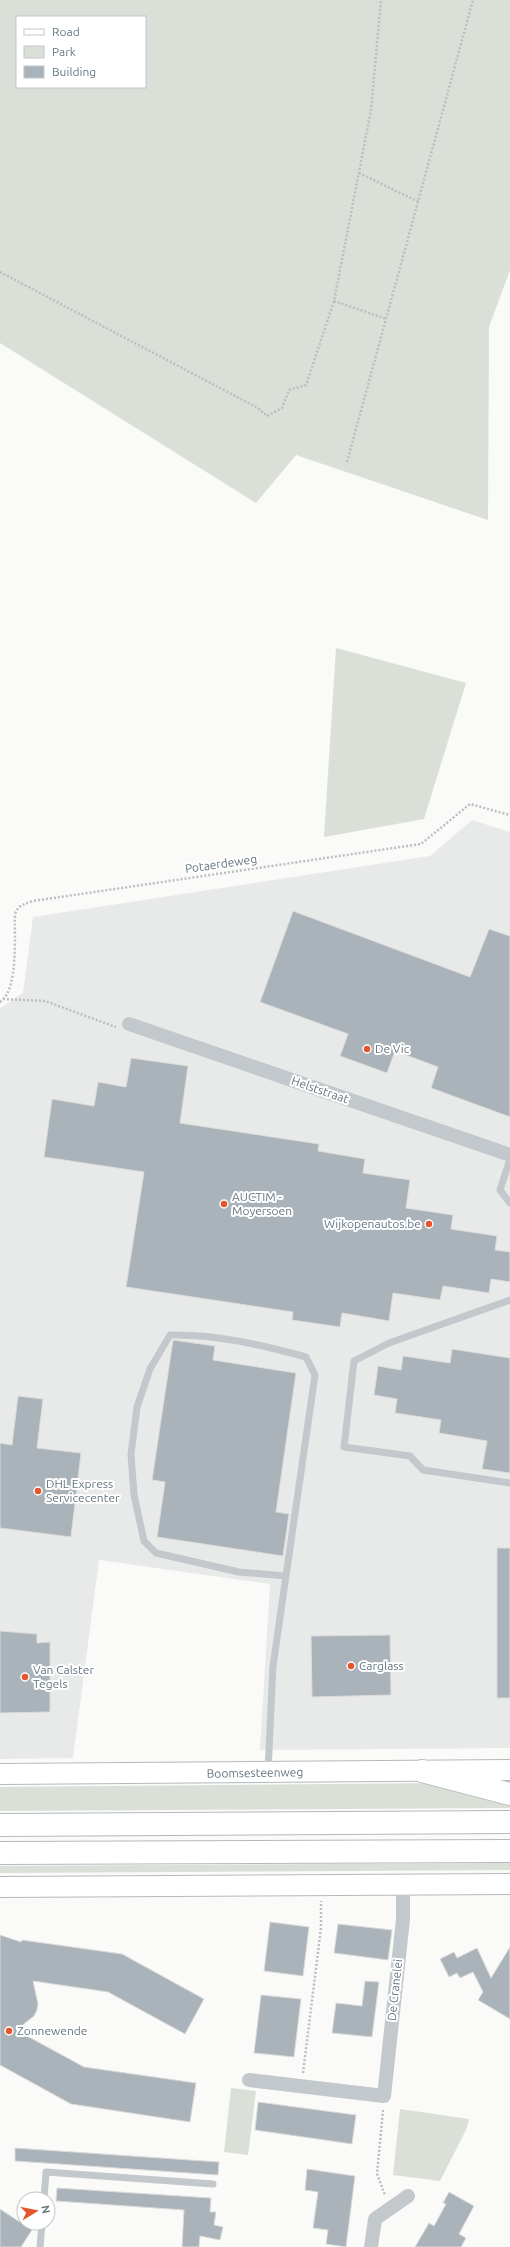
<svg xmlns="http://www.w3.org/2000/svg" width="510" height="2247" font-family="Ubuntu,sans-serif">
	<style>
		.built { fill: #e8e9e9 }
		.green { fill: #dadfd7; fill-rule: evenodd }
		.building { fill: #aab3b9; stroke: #dcdcda }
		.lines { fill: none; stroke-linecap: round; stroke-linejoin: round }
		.secondary-casing { stroke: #b3babf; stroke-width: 22 }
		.trunk-casing { stroke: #b4b9bd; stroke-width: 24 }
		.path { stroke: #bbbfc2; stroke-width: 2.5; stroke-dasharray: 2 2; stroke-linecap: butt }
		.service { stroke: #c3c8cc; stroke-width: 7 }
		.minor { stroke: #c3c8cc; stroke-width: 14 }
		.secondary { stroke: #fff; stroke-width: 20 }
		.trunk { stroke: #fff; stroke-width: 22 }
		.poi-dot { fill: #e4572e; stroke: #fff; stroke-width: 1.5 }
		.labels { text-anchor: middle; stroke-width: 4; stroke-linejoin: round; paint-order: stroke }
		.street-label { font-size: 12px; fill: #657683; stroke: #fff }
		.poi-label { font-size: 12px; fill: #657683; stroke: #fff; text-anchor: start }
	</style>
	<rect width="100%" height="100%" fill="#fafaf8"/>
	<path class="built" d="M472,820L510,832V1748L260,1750L270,1584L99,1560L73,1758L0,1759V1008L23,993L33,917L430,856Z"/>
	<g class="green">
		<path d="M0,0H510V270L489,327L488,520L296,455L256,503L0,343ZM17,17H145V87H17Z"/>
		<path d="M336,648L466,683L424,819L324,837Z"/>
		<path d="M439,1783L510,1802V1808L0,1811V1787Z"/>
		<path d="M510,1863V1870L0,1873V1866Z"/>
		<path d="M231,2088L256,2091L248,2155L224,2152Z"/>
		<path d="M400,2109L469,2119L466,2130L440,2181L393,2175Z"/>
	</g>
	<g class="building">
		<path d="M293,911L470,977L489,929L510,936V1117L431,1088L438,1067L395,1051L387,1073L340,1056L348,1034L260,1002Z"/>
		<path d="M131,1058L188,1066L180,1123L319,1144L318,1151L365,1159L363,1173L410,1180L406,1208L453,1215L451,1229L497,1236L495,1250L510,1252V1282L491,1279L489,1293L443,1286L440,1300L393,1293L389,1321L342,1313L340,1327L292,1320L293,1312L126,1287L144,1172L44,1157L52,1099L94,1106L98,1082L126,1087Z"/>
		<path d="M173,1340L215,1346L213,1360L296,1373L276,1512L289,1514L283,1556L157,1537L165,1482L152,1480Z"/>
		<path d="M452,1349L510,1358V1473L482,1469L487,1441L439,1433L441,1420L395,1413L397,1399L374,1395L378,1366L401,1370L403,1356L450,1363Z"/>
		<path d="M18,1396L43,1399L37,1448L81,1453L71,1537L0,1528V1443L12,1445Z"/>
		<rect x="497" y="1548" width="13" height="150"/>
		<path d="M0,1631L37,1634V1643L50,1642V1712L0,1713Z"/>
		<path d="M390,1635L391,1695L312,1697L311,1636Z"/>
		<path d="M270,1922L309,1927L303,1976L264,1971Z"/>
		<path d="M338,1924L392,1930L388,1960L334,1953Z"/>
		<path d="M0,1935L21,1942L22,1940L122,1954L204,1999L185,2034L108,1992L33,1981L38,2004L37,2010L34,2016L16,2030L84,2067L196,2083L190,2122L71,2104L0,2065Z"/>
		<path d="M510,1947V2019L478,2000L483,1992L473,1972L460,1978L457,1973L449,1977L440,1959L454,1952L457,1958L477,1948L491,1978Z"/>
		<path d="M365,1981L379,1982L372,2037L332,2033L336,2003L362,2006Z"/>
		<path d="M261,1995L301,1999L294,2057L254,2053Z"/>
		<path d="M258,2102L356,2115L352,2144L255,2130Z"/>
		<path d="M15,2148L219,2162L218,2175L15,2161Z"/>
		<path d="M307,2169L355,2176L346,2247L326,2244L328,2230L313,2228L318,2192L305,2190Z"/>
		<path d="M57,2188L211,2198L210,2212H216L214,2225L223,2227L220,2240L200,2236L199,2247H182L184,2210L56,2201Z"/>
		<path d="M449,2192L474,2206L459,2234L466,2238L461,2247H415L429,2223L434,2226L446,2204L443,2203Z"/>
		<path d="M0,2209L32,2230L21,2247H0Z"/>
	</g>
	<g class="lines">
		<defs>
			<g id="secondary">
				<path d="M0,1774L510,1770"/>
				<path d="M0,1887L510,1884"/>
			</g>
			<g id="trunk">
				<path d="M422,1771L510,1794"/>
				<path d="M0,1825L510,1822"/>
				<path d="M0,1853L510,1851"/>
			</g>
		</defs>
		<use href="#secondary" class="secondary-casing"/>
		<use href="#trunk" class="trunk-casing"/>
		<g class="path">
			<path d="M359,173L419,202"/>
			<path d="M0,272L258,408L267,416L282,408L289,390L306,385L334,301L371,110L381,0"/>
			<path d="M334,301L387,319"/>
			<path d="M347,462L473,0"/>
			<path d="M3,999L45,1001L116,1027"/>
			<path d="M0,1002C19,990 14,934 15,914C18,905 25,904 33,901L421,844L470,804L510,815"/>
			<path d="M303,2073L321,1928V1901"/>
			<path d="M383,2110L377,2174L385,2195"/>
		</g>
		<g class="service">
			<path d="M510,1159L500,1190L510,1203"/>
			<path d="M510,1300L389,1343L354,1361L344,1447L410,1456L423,1470L510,1483"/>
			<path d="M268,1771L273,1666L315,1375L306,1357C261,1345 217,1334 170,1335L150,1369L137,1407L131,1454L134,1495L144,1541L156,1553L239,1572L286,1576"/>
			<path d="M44,2199L46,2172L213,2184"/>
			<path d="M40,2247L42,2223"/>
		</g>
		<g class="minor">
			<path d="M129,1024L510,1155"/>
			<path d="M249,2080L384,2096L403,1919V1884"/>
			<path d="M371,2247L375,2219L408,2196"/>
		</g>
		<use href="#secondary" class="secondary"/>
		<use href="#trunk" class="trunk"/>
	</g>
	<g class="poi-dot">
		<circle cx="367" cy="1049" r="4"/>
		<circle cx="224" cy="1204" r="4"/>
		<circle cx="429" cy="1224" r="4"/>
		<circle cx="38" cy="1491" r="4"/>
		<circle cx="351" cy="1666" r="4"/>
		<circle cx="25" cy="1677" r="4"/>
		<circle cx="9" cy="2031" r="4"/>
	</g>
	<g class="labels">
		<g class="street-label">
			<text transform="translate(221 864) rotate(-8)" y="4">Potaerdeweg</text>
			<text transform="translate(320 1090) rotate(19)" y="4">Helststraat</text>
			<text transform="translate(255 1773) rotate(-1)" y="4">Boomsesteenweg</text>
			<text transform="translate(395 1990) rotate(-84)" y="4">De Cranelei</text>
		</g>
		<g class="poi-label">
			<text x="375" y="1053">De Vic</text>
			<text x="232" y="1201">AUCTIM -<tspan x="232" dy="14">Moyersoen</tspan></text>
			<text x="421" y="1228" text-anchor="end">Wijkopenautos.be</text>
			<text x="46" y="1488">DHL Express<tspan x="46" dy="14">Servicecenter</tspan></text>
			<text x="359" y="1670">Carglass</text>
			<text x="33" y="1674">Van Calster<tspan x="33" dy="14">Tegels</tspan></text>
			<text x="17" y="2035">Zonnewende</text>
		</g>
	</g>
	<rect x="16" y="16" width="130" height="72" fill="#ffffff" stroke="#c1c8cd"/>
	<rect x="24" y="29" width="20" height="6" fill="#ffffff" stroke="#c1c8cd"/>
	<text x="52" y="36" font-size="12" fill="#657683">Road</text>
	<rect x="24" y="46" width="20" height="12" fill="#dadfd7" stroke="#c1c8cd"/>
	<text x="52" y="56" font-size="12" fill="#657683">Park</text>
	<rect x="24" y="66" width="20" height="12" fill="#aab3b9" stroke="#c1c8cd"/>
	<text x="52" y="76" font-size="12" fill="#657683">Building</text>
	<g transform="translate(36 2211) rotate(80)"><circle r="19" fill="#ffffff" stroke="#c1c8cd"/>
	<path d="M0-3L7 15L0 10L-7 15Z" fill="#e4572e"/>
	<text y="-6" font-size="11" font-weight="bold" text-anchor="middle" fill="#657683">N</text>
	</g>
</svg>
